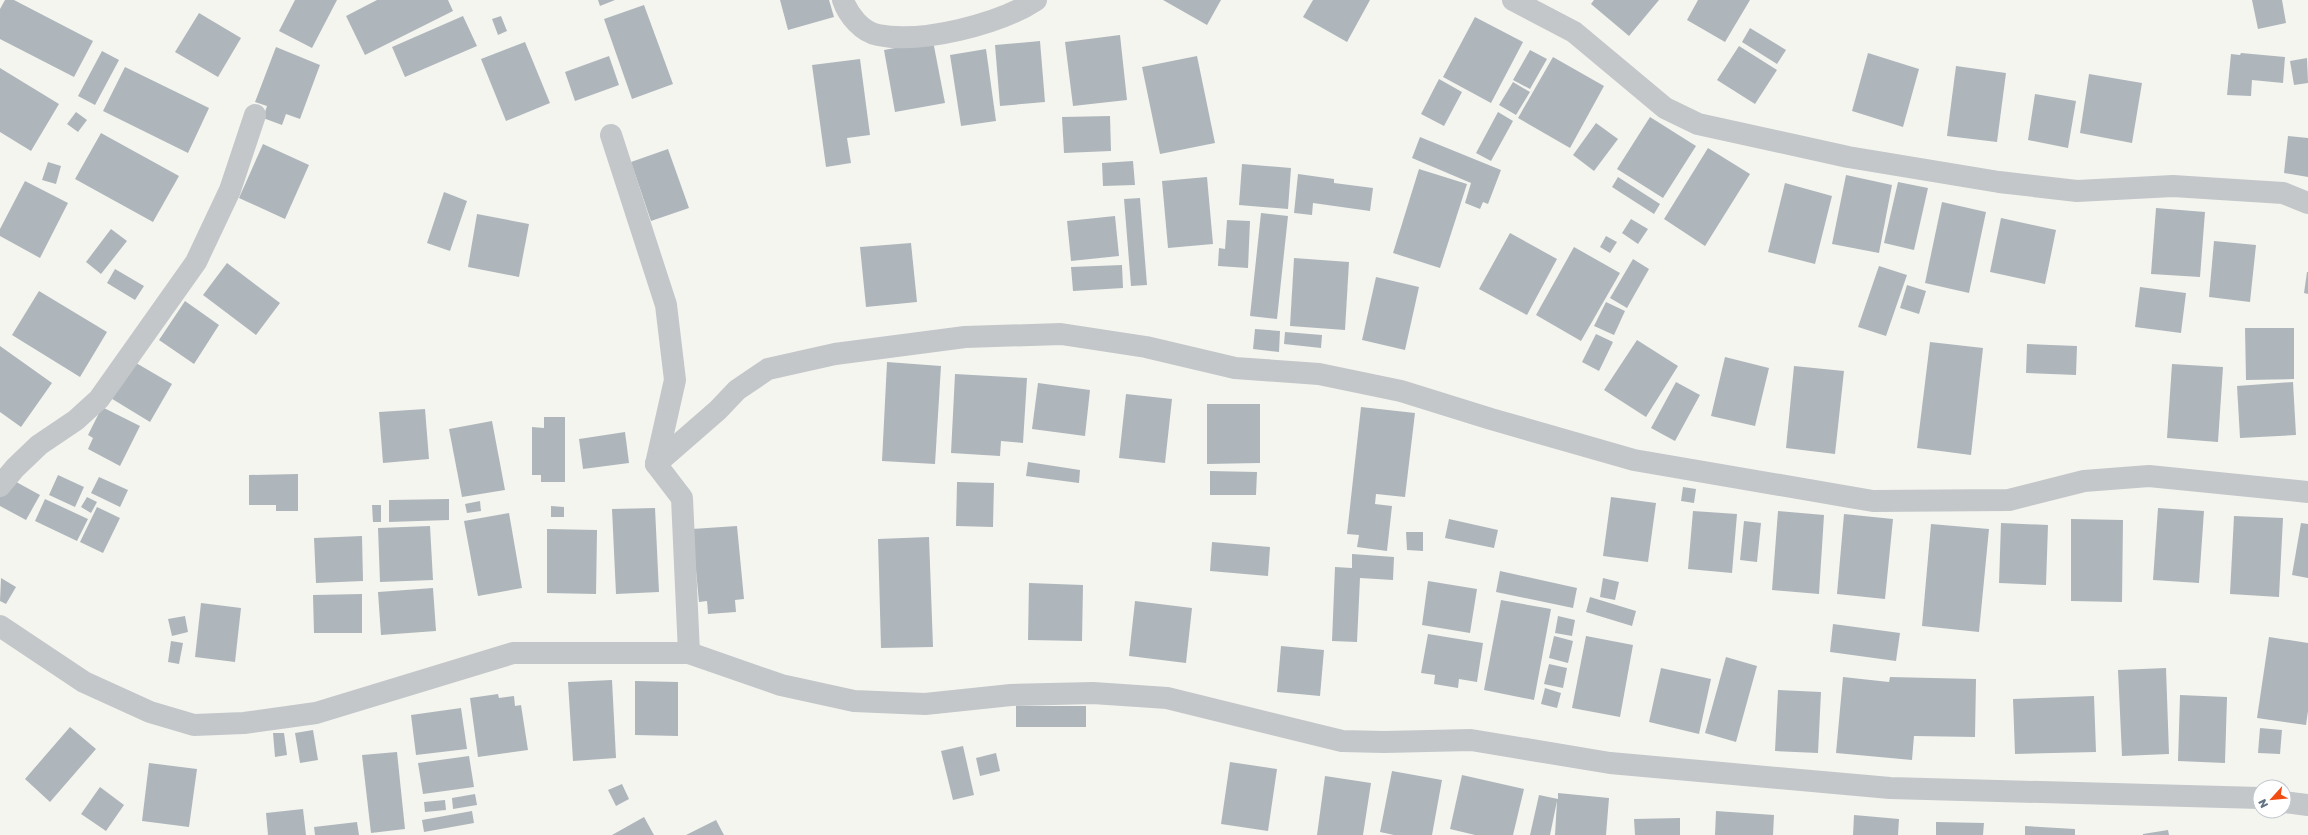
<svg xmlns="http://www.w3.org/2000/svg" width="2308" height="835" font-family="'Golos Text',sans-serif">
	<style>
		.building { fill: #aeb6bb }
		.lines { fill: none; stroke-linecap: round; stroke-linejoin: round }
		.minor { stroke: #c3c7ca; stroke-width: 22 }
	</style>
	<rect width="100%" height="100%" fill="#f5f5f0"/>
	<g class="building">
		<path d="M5,0H14L93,41L74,77L0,39V9Z"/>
		<path d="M295,0H337L312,48L279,31Z"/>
		<path d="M377,0H448L453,11L365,55L346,16Z"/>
		<path d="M598,0H615L600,6Z"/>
		<path d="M780,0H829L834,17L788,30Z"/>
		<path d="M1163,0H1221L1207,25Z"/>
		<path d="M1313,0H1370L1347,42L1303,17Z"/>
		<path d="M1594,0H1659L1629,36L1591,4Z"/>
		<path d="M1698,0H1750L1725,42L1687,20Z"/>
		<path d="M2252,0H2282L2286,23L2258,29Z"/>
		<path d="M644,5L673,84L632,99L604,19Z"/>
		<path d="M199,13L241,38L218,77L175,52Z"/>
		<path d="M463,16L477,46L405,77L392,47Z"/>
		<path d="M501,16L507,31L498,35L492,19Z"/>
		<path d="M1475,17L1523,42L1491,103L1443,77Z"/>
		<path d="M1750,28L1786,50L1777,64L1742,42Z"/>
		<path d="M1120,35L1127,100L1073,106L1065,42Z"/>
		<path d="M933,41L945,103L895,112L884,50Z"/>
		<path d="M1040,41L1045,102L1000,106L995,45Z"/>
		<path d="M525,42L550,103L506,121L481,59Z"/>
		<path d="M1739,46L1777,70L1755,104L1717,80Z"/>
		<path d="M276,47L320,65L300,119L286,114L282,125L263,118L267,106L255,102Z"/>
		<path d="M986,49L996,121L961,126L950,55Z"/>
		<path d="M1530,50L1547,59L1530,89L1513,80Z"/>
		<path d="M102,51L119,60L95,105L78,96Z"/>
		<path d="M1868,53L1919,69L1903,127L1852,111Z"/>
		<path d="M2241,53L2285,57L2283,83L2252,80L2251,96L2227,95L2231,54L2240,55Z"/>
		<path d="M609,56L619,85L575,101L565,72Z"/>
		<path d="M1197,56L1215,143L1160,154L1142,67Z"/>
		<path d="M1553,57L1604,86L1570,148L1518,118Z"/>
		<path d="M2307,58L2308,83L2294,85L2290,61Z"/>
		<path d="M860,59L870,135L847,138L851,163L826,167L812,65Z"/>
		<path d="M1956,66L2006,73L1997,142L1947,136Z"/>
		<path d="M125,67L209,108L188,153L103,111Z"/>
		<path d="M0,68L59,104L31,151L0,132Z"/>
		<path d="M2089,74L2142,83L2132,143L2080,133Z"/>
		<path d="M1439,79L1462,92L1444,126L1421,114Z"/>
		<path d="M1513,82L1530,92L1516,115L1499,105Z"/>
		<path d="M2035,94L2076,101L2068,148L2028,140Z"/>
		<path d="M76,112L87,120L78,132L67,124Z"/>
		<path d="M1498,112L1513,121L1491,161L1476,153Z"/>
		<path d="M1110,116L1111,151L1064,153L1062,117Z"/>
		<path d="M1650,117L1696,146L1663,198L1617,169Z"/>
		<path d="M1596,123L1618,139L1594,171L1573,155Z"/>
		<path d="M101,133L179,176L153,222L75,179Z"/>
		<path d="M2288,136L2308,138V177L2284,173Z"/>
		<path d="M1420,137L1501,170L1488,204L1483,202L1480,209L1465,203L1471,183L1412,158Z"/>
		<path d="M263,144L309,165L285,219L239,198Z"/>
		<path d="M1708,148L1750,174L1705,246L1664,219Z"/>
		<path d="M668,149L689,208L651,221L631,162Z"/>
		<path d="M1133,161L1135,185L1103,186L1102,163Z"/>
		<path d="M48,162L61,166L56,184L42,180Z"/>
		<path d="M1242,164L1291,168L1288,209L1239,205Z"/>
		<path d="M1419,169L1467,184L1440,268L1393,253Z"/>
		<path d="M1298,174L1334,179V183L1373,188L1370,211L1313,203L1312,215L1294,213Z"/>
		<path d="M1846,175L1892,185L1879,253L1832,244Z"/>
		<path d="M1207,177L1213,244L1168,248L1162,181Z"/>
		<path d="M1618,177L1660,204L1654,214L1612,187Z"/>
		<path d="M25,181L68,203L40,258L0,236V229Z"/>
		<path d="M1898,182L1928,188L1914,250L1884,243Z"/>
		<path d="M1785,183L1832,196L1815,264L1768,252Z"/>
		<path d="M444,192L467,201L450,251L427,243Z"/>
		<path d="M1140,198L1147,285L1131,286L1124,199Z"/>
		<path d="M1942,202L1986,212L1969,293L1925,283Z"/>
		<path d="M2156,208L2205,212L2200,277L2151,274Z"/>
		<path d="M1261,213L1288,216L1277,319L1250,316Z"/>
		<path d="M477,214L529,224L519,277L468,267Z"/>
		<path d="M1115,216L1119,256L1071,261L1067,221Z"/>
		<path d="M2001,218L2056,230L2045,284L1990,272Z"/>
		<path d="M1631,219L1648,229L1638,244L1622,233Z"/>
		<path d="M1227,220L1250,221L1248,268L1218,266L1219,248L1225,249Z"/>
		<path d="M111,229L127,241L101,274L86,262Z"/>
		<path d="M1510,233L1557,259L1527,315L1479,289Z"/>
		<path d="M1606,236L1617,242L1610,253L1600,247Z"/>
		<path d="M2214,241L2256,245L2250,302L2209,297Z"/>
		<path d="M911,243L917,302L866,307L860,247Z"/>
		<path d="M1574,247L1620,273L1581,341L1536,315Z"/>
		<path d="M1294,258L1349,262L1345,330L1290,326Z"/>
		<path d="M1633,259L1649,269L1627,308L1610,298Z"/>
		<path d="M227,263L280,303L256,335L203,295Z"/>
		<path d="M1122,265L1123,288L1073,291L1071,267Z"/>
		<path d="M1879,266L1907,275L1886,336L1858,327Z"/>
		<path d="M115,269L144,286L135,300L107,283Z"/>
		<path d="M2307,272H2308V294L2304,293Z"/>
		<path d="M1376,277L1419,287L1405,350L1362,340Z"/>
		<path d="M1907,285L1926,291L1919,314L1900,308Z"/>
		<path d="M2140,287L2186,293L2181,333L2135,327Z"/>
		<path d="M39,291L107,332L80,377L12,335Z"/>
		<path d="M185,301L219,325L194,364L159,340Z"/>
		<path d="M1606,302L1625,311L1614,335L1594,326Z"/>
		<path d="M2245,328H2294V379L2246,380Z"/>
		<path d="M1255,329L1280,331L1279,352L1253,349Z"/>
		<path d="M1285,332L1322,335L1321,348L1284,344Z"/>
		<path d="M1596,334L1613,342L1599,371L1582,362Z"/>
		<path d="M1637,340L1678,366L1646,417L1604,390Z"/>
		<path d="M1930,342L1983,348L1971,455L1917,448Z"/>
		<path d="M2027,344L2077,346L2076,375L2026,373Z"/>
		<path d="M0,346L52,383L21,427L0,412Z"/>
		<path d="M1725,357L1769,368L1755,426L1711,416Z"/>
		<path d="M131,360L172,384L150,422L109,397Z"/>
		<path d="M887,362L941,366L935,464L882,461Z"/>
		<path d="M2172,364L2223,367L2218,442L2167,438Z"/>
		<path d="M1794,366L1844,371L1835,454L1786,448Z"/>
		<path d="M955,374L1027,378L1023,443L1001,441L1000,456L951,453Z"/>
		<path d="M1676,382L1700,395L1675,441L1651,428Z"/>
		<path d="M2293,382L2296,435L2240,438L2237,386Z"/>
		<path d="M1038,383L1090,390L1085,436L1032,429Z"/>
		<path d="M1126,394L1172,399L1165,463L1119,458Z"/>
		<path d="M1207,404H1260V463L1207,464Z"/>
		<path d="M102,407L140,426L120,466L88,449L93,438L88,435Z"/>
		<path d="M1361,407L1415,413L1405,497L1376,494L1375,504L1392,506L1387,551L1357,547L1359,535L1347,534Z"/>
		<path d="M425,409L429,459L383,463L379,412Z"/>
		<path d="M544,417H565V482H541V475H532V427L544,428Z"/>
		<path d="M492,421L505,490L462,497L449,429Z"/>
		<path d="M625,432L629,463L583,469L579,439Z"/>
		<path d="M1028,462L1080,470L1079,483L1026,476Z"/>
		<path d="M1210,471L1257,472L1256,495H1210Z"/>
		<path d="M298,474V511H276V505H249V475Z"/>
		<path d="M58,475L84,487L75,507L49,495Z"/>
		<path d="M99,477L128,490L120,507L91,493Z"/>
		<path d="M9,478L40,495L26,520L0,506V495Z"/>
		<path d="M957,482L994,483L993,527L956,526Z"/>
		<path d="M1683,487L1696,489L1694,503L1681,501Z"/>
		<path d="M87,497L97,502L91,513L81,507Z"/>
		<path d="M1611,497L1656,503L1648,562L1603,556Z"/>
		<path d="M45,499L88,519L77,541L35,521Z"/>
		<path d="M449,499V520L389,522V500Z"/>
		<path d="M480,501L481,511L467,513L465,504Z"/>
		<path d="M372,505H381V522H373Z"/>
		<path d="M551,506L564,507V517H551Z"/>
		<path d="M97,507L120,518L103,553L80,542Z"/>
		<path d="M655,508L659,592L616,594L612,509Z"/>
		<path d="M2158,508L2204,511L2199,583L2153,580Z"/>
		<path d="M1693,511L1737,514L1732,573L1688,569Z"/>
		<path d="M1778,511L1824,515L1819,594L1772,590Z"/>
		<path d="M509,513L522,588L478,596L464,521Z"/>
		<path d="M1844,514L1893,519L1885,599L1837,594Z"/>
		<path d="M2234,516L2283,518L2279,597L2230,594Z"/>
		<path d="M1449,519L1498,530L1494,548L1445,538Z"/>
		<path d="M2071,519L2123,520L2122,602L2071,601Z"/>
		<path d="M1744,521L1761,523L1757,562L1740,560Z"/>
		<path d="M2001,523L2048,525L2046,585L1999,583Z"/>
		<path d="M2301,523L2308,524V578L2292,575Z"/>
		<path d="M1931,524L1989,529L1979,632L1922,626Z"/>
		<path d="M430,526L433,580L380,582L378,528Z"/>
		<path d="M737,526L744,599L735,600L736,612L708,614L707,601L699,602L692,529Z"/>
		<path d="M547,529L597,530L596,594L547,593Z"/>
		<path d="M1406,532H1423V551L1407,550Z"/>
		<path d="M362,536L363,581L316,583L314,538Z"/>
		<path d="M929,537L933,647L881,648L878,539Z"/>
		<path d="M1212,542L1270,547L1268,576L1210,571Z"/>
		<path d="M1352,554L1394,557L1393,580L1360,578L1357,642L1332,641L1335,567L1352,568Z"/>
		<path d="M1500,571L1577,588L1573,608L1496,592Z"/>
		<path d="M1,578L16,587L6,604L0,601Z"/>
		<path d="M1603,578L1619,582L1615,600L1600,597Z"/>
		<path d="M1428,581L1477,589L1470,633L1422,625Z"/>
		<path d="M1029,583L1083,585L1082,641L1028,640Z"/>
		<path d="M433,588L436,631L381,635L378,592Z"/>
		<path d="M362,594V633H314L313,595Z"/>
		<path d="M1590,597L1636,611L1632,626L1586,612Z"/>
		<path d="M1501,600L1551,609L1534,700L1484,690Z"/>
		<path d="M1135,601L1192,608L1186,663L1129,656Z"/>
		<path d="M201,603L241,608L235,662L195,657Z"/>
		<path d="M185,616L188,632L172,636L168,619Z"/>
		<path d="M1558,616L1575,620L1572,636L1555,633Z"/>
		<path d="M1833,624L1900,633L1896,661L1830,652Z"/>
		<path d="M1428,634L1483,643L1477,682L1459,679L1458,688L1434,684L1435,675L1421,673Z"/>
		<path d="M1554,636L1573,641L1568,663L1549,658Z"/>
		<path d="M1586,636L1633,645L1620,717L1572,708Z"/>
		<path d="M2269,637L2308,643V711L2306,725L2257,718Z"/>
		<path d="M171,641L183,643L179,664L168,662Z"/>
		<path d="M1281,646L1324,650L1320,696L1277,692Z"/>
		<path d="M1726,657L1757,666L1736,742L1705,733Z"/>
		<path d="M1549,664L1567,668L1563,688L1544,684Z"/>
		<path d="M1661,668L1711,679L1699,734L1649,722Z"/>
		<path d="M2166,668L2169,754L2122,756L2118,670Z"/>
		<path d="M1843,677L1889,682L1890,677L1976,679L1975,737L1914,736L1912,760L1836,753Z"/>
		<path d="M612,680L616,758L573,761L568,682Z"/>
		<path d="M635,681L678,682V736L635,735Z"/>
		<path d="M1545,688L1561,693L1557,708L1541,704Z"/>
		<path d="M1778,690L1821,692L1818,753L1775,751Z"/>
		<path d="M498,694L499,698L514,696L515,706L521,705L528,750L478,757L470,698Z"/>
		<path d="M2180,695L2227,697L2225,763L2178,761Z"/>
		<path d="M2094,696L2096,752L2015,754L2013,699Z"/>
		<rect x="1016" y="706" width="70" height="21"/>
		<path d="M461,708L467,749L416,755L411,715Z"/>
		<path d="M70,727L96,749L50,802L25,779Z"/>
		<path d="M2260,728L2282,730L2280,754L2258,753Z"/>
		<path d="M313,730L318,760L300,763L295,733Z"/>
		<path d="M273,733H284L287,755L275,757Z"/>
		<path d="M963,746L974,795L953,800L941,751Z"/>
		<path d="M397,752L405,829L371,833L362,755Z"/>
		<path d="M996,753L1000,771L980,776L976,758Z"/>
		<path d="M469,756L474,787L423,794L418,763Z"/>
		<path d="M1230,762L1277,769L1268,831L1221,824Z"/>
		<path d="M149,763L197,769L189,827L142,821Z"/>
		<path d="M1392,771L1442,780L1432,835H1394L1380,832Z"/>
		<path d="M1462,775L1524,789L1513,835H1475L1450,829Z"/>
		<path d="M1325,776L1371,783L1363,835H1317Z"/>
		<path d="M622,784L629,799L616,806L608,790Z"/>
		<path d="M100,787L124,805L106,831L81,814Z"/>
		<path d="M1558,793L1609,798L1606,835H1555L1557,801L1550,835H1530L1539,795L1558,799Z"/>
		<path d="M475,794L477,805L453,809L452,798Z"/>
		<path d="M445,800L446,810L425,812L424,802Z"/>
		<path d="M303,809L306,835H268L266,813Z"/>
		<path d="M472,811L474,823L424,832L422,820Z"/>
		<path d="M1716,811L1774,815L1773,835H1715Z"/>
		<path d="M1854,815L1899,819L1898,835H1853Z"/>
		<path d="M644,817L654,835H612Z"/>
		<path d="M1680,818V835H1635L1634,819Z"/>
		<path d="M716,820L724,835H686Z"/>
		<path d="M357,822L359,835H315L314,827Z"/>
		<path d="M1936,822L1984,823L1983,835H1936Z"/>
		<path d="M2025,826L2075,829V835H2025Z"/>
		<path d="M2168,830L2169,835H2143V834Z"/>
	</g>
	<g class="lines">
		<g class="minor">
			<path d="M843,0C848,15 862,32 878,35C921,44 1000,24 1036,0"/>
			<path d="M1513,0L1574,32L1665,108L1698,124L1848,157L1999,182L2077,191L2173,186L2283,193L2308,203"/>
			<path d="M611,135L666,305L675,380L656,464"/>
			<path d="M656,464L718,410L737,390L768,369L835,354L965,337L1061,334L1146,347L1235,368L1319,374L1401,391L1491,419L1634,460L1873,501L2009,500L2084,481L2149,476L2308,492"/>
			<path d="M656,464L682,498L689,653"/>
			<path d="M0,486L15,468L39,445L76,420L99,399L196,262L230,190L255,115"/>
			<path d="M0,626L84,682L150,712L194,725L244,723L316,713L513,653H689L781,685L854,701L925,704L1011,695L1093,693L1167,698L1342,741L1384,742L1471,740L1610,763L1890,788L2260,798"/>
			<path d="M2284,802L2308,805"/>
		</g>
	</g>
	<g transform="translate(2272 799) rotate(243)"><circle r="19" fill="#ffffff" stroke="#c0c7ce"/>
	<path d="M0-3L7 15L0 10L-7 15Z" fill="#f14d13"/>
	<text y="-6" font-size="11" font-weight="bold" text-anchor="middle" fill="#617384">N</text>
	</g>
</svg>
